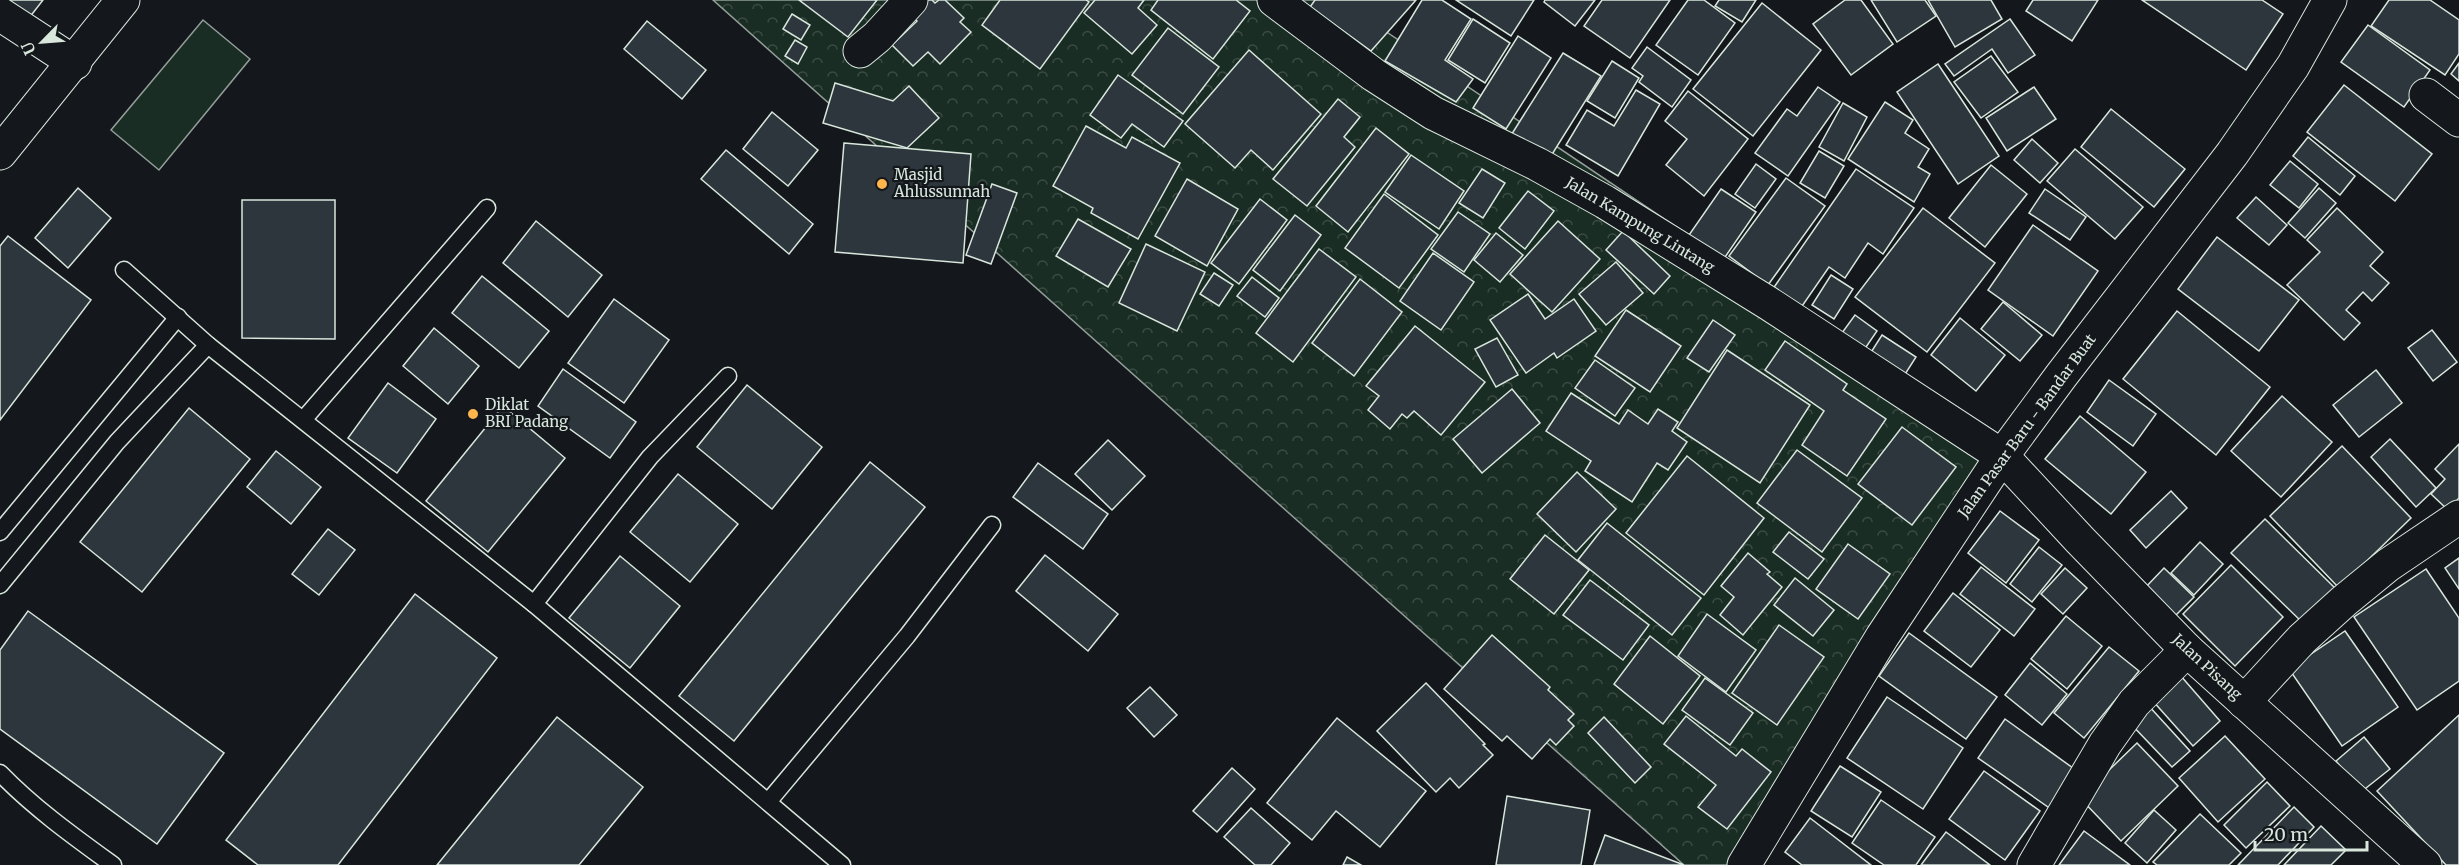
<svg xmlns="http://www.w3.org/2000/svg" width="2459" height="865" font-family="Merriweather,serif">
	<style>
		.grass { fill: #1a2d24; stroke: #939e99; stroke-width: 1.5 }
		.park { fill: url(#park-crowns); stroke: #939e99; stroke-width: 1.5 }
		.building { fill: #2c363c; stroke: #d8e6dc; stroke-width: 1.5 }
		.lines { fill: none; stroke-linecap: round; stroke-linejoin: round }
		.lane-casing { stroke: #d8e6dc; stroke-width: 19 }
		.street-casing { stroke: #d8e6dc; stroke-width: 35 }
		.secondary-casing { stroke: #d8e6dc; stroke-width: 35 }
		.lane { stroke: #14181c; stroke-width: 16 }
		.street { stroke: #14181c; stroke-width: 33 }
		.secondary { stroke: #14181c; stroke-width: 33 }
		.poi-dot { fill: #ffb74d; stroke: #14181c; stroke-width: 2 }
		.labels { text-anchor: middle; stroke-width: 4.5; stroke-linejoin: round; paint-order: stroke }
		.poi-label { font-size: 15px; fill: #d8e6dc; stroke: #14181c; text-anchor: start }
		.street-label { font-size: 15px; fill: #d8e6dc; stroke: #14181c }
	</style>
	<defs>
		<pattern id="park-crowns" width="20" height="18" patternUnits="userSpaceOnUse" patternTransform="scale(1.5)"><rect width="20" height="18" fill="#1a2d24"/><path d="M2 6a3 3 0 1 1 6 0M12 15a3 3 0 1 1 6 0" fill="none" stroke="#3b4b43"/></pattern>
	</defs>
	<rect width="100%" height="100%" fill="#14181c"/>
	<path class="grass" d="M203,20L250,59L159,170L111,130Z"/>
	<path class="park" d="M713,0H1339L2018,457L1747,865H1684Z"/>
	<g class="building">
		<path d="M0,0H43L26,22Z"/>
		<path d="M799,0H877L848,37Z"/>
		<path d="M921,0H932L935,3L939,0H945L964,18L960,22L971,32L940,64L928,52L913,66L892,45L917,21L908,13Z"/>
		<path d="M1000,0H1086L1089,2L1040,69L982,25Z"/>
		<path d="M1095,0H1144L1138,8L1157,25L1132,54L1084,13Z"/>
		<path d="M1158,0H1236L1250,11L1213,59L1151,10Z"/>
		<path d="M1315,0H1416L1371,51L1310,7Z"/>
		<path d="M1422,0H1442L1471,19L1445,60L1473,79L1456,102L1385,61Z"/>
		<path d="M1456,0H1534L1511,36Z"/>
		<path d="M1545,0H1595L1575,26L1544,2Z"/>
		<path d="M1602,0H1670L1630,58L1584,26Z"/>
		<path d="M1688,0H1704L1735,23L1698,75L1656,45Z"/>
		<path d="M1719,0H1756L1742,22L1715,6Z"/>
		<path d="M1845,0H1861L1893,44L1851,75L1813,24Z"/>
		<path d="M1871,0H1925L1936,16L1897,42Z"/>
		<path d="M1928,0H1991L2002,19L1955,47Z"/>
		<path d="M2033,0H2098L2072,41L2026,11Z"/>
		<path d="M2142,0H2262L2283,14L2246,70Z"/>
		<path d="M2389,0H2430L2459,20V54L2445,75L2371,26Z"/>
		<path d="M1762,3L1821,50L1753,136L1693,89Z"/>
		<path d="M792,14L810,25L801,40L783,29Z"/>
		<path d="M1473,19L1510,43L1485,83L1448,60Z"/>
		<path d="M2010,19L2035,55L2008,73L1992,49L1954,76L1945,64Z"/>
		<path d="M647,21L706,70L682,99L624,49Z"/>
		<path d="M2368,25L2430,70L2404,107L2341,62Z"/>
		<path d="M1168,28L1219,67L1183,114L1132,75Z"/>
		<path d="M1518,36L1551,58L1506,129L1473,108Z"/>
		<path d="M795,40L807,47L798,64L785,56Z"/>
		<path d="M1647,47L1691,80L1672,107L1639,82L1643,76L1632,68Z"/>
		<path d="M1249,50L1321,114L1273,170L1251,150L1235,168L1185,124Z"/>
		<path d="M1563,53L1601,76L1546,164L1508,140Z"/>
		<path d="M1991,56L2018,92L1981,118L1954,82Z"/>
		<path d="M1612,61L1639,78L1615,118L1587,101Z"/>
		<path d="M2459,63V81L2451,74Z"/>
		<path d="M1938,64L1999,156L1958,184L1897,92Z"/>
		<path d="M1118,75L1183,121L1164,147L1132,124L1121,138L1090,115Z"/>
		<path d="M835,83L893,101L909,86L939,118L907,148L823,123Z"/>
		<path d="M2344,85L2432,154L2395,201L2307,132Z"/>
		<path d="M1818,87L1840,102L1788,176L1755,153L1787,109L1797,116Z"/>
		<path d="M2034,87L2056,119L2007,151L1986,118Z"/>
		<path d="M1636,90L1660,104L1618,176L1566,145L1587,110L1614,126Z"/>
		<path d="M1688,91L1748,139L1704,196L1666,165L1687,139L1665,121Z"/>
		<path d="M1338,99L1360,117L1344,137L1355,147L1307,206L1273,179Z"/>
		<path d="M1885,102L1913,120L1905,133L1929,149L1918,167L1930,174L1914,202L1848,159Z"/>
		<path d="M1843,103L1867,117L1844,161L1819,147Z"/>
		<path d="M2111,109L2185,169L2154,207L2081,147Z"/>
		<path d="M772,112L818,150L788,186L743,149Z"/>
		<path d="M1086,126L1126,148L1132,137L1180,163L1138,239L1091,213L1093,208L1053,186Z"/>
		<path d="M1376,128L1409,154L1348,232L1316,206Z"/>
		<path d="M2308,137L2355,176L2340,195L2293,156Z"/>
		<path d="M2032,139L2058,163L2040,183L2014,160Z"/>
		<path d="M844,143L971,154L963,263L835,252Z"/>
		<path d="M2075,149L2143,207L2115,239L2047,181Z"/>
		<path d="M726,150L813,224L789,254L701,179Z"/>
		<path d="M1819,151L1844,166L1825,198L1800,183Z"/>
		<path d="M1411,155L1464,191L1439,229L1385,192Z"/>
		<path d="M2290,161L2318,184L2299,208L2270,185Z"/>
		<path d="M1756,164L1776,179L1755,208L1735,194Z"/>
		<path d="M1991,165L2027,194L1985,247L1949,218Z"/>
		<path d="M1482,169L1505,183L1483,218L1459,203Z"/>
		<path d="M1856,169L1914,208L1883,254L1868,243L1845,278L1829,267L1798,312L1770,293Z"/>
		<path d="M1786,178L1825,206L1768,285L1729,256Z"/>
		<path d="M1187,179L1238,209L1207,266L1155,236Z"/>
		<path d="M992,184L1017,193L991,264L966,255Z"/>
		<path d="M78,188L111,218L68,268L35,238Z"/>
		<path d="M2319,188L2336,203L2305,238L2288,223Z"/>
		<path d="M1721,189L1756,212L1723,260L1689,235Z"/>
		<path d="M2045,189L2086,217L2070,240L2029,213Z"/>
		<path d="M1528,191L1554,211L1525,249L1499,228Z"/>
		<path d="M1384,194L1438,235L1399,288L1345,248Z"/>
		<path d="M2256,197L2287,225L2269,245L2237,218Z"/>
		<path d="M1260,199L1287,220L1239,284L1211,263Z"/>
		<path d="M242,200H335V339L242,338Z"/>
		<path d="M1923,208L1995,263L1927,352L1855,297Z"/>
		<path d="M2337,208L2383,252L2370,266L2389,283L2372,301L2363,292L2346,310L2360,323L2344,340L2287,285L2320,252L2307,240Z"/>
		<path d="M1458,212L1490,234L1464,272L1431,249Z"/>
		<path d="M1295,215L1321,235L1280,291L1253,270Z"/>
		<path d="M1078,219L1131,249L1108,287L1056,256Z"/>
		<path d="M536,221L602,275L568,317L503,263Z"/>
		<path d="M1558,221L1600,259L1552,312L1510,274Z"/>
		<path d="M2033,225L2098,271L2053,336L1988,290Z"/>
		<path d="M1623,231L1670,276L1654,294L1606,250Z"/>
		<path d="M1496,233L1523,255L1500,282L1474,260Z"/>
		<path d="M8,236L91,300L0,420V246Z"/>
		<path d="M2217,237L2299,300L2259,351L2178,289Z"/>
		<path d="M1146,244L1205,272L1177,331L1119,303Z"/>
		<path d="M1319,249L1356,277L1293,362L1256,333Z"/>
		<path d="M1433,253L1474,282L1441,330L1400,301Z"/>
		<path d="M1616,262L1643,293L1606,325L1579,294Z"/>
		<path d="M1214,273L1233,285L1219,306L1200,294Z"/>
		<path d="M1831,275L1853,289L1834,319L1812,305Z"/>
		<path d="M482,276L549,331L519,368L452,313Z"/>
		<path d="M1252,277L1279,298L1265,317L1237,296Z"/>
		<path d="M1360,279L1402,312L1354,376L1312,343Z"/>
		<path d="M1528,294L1545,319L1574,299L1596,331L1557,358L1554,353L1526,373L1490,320Z"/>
		<path d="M614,299L669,340L624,403L568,363Z"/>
		<path d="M2003,302L2042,335L2020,361L1981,329Z"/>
		<path d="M1626,310L1681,346L1650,392L1595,356Z"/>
		<path d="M2177,311L2270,387L2216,455L2123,379Z"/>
		<path d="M1855,315L1877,331L1862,353L1839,337Z"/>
		<path d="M1960,318L2005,355L1976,391L1931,355Z"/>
		<path d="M1713,320L1735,335L1709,372L1687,358Z"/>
		<path d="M1415,326L1485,382L1441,435L1414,411L1407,418L1402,414L1390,429L1368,410L1379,396L1366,386Z"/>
		<path d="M434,328L479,366L448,404L403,366Z"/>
		<path d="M2432,330L2457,362L2433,381L2408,348Z"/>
		<path d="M1882,335L1916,357L1902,379L1868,357Z"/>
		<path d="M1497,338L1518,375L1496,387L1475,349Z"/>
		<path d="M1785,341L1847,384L1843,390L1886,419L1847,476L1802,445L1824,411L1765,370Z"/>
		<path d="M1727,350L1810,405L1760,483L1677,428Z"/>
		<path d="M1595,360L1635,388L1615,416L1575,388Z"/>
		<path d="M563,369L636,422L610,458L538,406Z"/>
		<path d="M2376,370L2402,403L2359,437L2333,405Z"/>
		<path d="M2109,380L2156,414L2133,446L2087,412Z"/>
		<path d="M388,383L436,419L397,473L348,438Z"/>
		<path d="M747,385L822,447L772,509L697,447Z"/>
		<path d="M1512,389L1540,423L1482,473L1453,439Z"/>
		<path d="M1571,393L1619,424L1628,410L1648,424L1658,409L1678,422L1672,431L1687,442L1668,470L1657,463L1632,502L1585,471L1591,461L1546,431Z"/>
		<path d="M2282,396L2332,442L2281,497L2231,451Z"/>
		<path d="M503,406L565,458L488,552L426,501Z"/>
		<path d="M189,408L250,459L142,592L80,542Z"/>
		<path d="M2080,416L2146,472L2111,514L2045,459Z"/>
		<path d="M1902,427L1956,467L1912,525L1858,484Z"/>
		<path d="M2390,439L2436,488L2416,507L2371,457Z"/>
		<path d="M1108,440L1145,476L1112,510L1075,474Z"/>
		<path d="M2459,444V498L2448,510L2431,494L2445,479L2435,469Z"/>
		<path d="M2342,446L2411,518L2339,588L2270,516Z"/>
		<path d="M1797,450L1862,498L1822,552L1757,503Z"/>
		<path d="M276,451L321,487L291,524L247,487Z"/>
		<path d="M1687,456L1764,518L1704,595L1626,533Z"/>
		<path d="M870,462L925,507L734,741L679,696Z"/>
		<path d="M1038,463L1108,514L1083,549L1013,497Z"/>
		<path d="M1577,472L1616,509L1576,552L1537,514Z"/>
		<path d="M678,474L738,524L690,582L630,532Z"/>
		<path d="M2171,491L2187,508L2146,548L2130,530Z"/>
		<path d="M2000,511L2039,540L2006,583L1968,553Z"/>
		<path d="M2265,519L2338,591L2305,625L2231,553Z"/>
		<path d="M1607,523L1701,598L1672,635L1578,560Z"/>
		<path d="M328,529L355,550L319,595L292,574Z"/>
		<path d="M1789,532L1824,559L1808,579L1773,552Z"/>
		<path d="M1545,535L1589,570L1554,614L1510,579Z"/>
		<path d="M2200,542L2223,564L2194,595L2171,573Z"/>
		<path d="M1848,544L1890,574L1858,619L1816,589Z"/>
		<path d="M2039,547L2062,565L2032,602L2010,584Z"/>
		<path d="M1748,553L1770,572L1767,574L1782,587L1743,635L1720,615L1734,597L1721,586Z"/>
		<path d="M1045,555L1118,614L1088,651L1016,591Z"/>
		<path d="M620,556L680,606L630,668L569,618Z"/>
		<path d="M2459,558V589L2445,568Z"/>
		<path d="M2231,565L2283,617L2235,666L2183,614Z"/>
		<path d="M1981,567L2035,609L2014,636L1960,594Z"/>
		<path d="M2065,568L2087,588L2063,614L2041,594Z"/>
		<path d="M2164,568L2194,597L2173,618L2144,589Z"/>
		<path d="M2426,569L2459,618V681L2417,710L2354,617Z"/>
		<path d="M1795,578L1834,610L1813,636L1774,605Z"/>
		<path d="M1590,580L1649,625L1623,660L1563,615Z"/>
		<path d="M1953,593L2000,630L1971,667L1924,631Z"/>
		<path d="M415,594L497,658L338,865H258L226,840Z"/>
		<path d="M28,611L224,753L157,844L0,729V650Z"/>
		<path d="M1707,614L1756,650L1726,692L1678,656Z"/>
		<path d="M2066,616L2102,646L2067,689L2031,659Z"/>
		<path d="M1779,625L1824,657L1777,725L1732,693Z"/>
		<path d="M2345,631L2398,707L2342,746L2289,669Z"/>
		<path d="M1909,633L1997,697L1966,739L1879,676Z"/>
		<path d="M1492,635L1550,687L1548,690L1574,714L1568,720L1574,726L1556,745L1550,739L1532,759L1507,736L1502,741L1444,689Z"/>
		<path d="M1650,636L1700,676L1663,724L1614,684Z"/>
		<path d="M2109,647L2139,671L2084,738L2054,713Z"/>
		<path d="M2030,663L2067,694L2042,725L2005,695Z"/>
		<path d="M2180,675L2220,721L2193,746L2152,700Z"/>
		<path d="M1705,678L1753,713L1730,745L1682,710Z"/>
		<path d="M1426,683L1485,744L1483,745L1493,755L1459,788L1450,778L1436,792L1377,731Z"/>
		<path d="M1150,687L1177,715L1154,737L1127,708Z"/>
		<path d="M1887,697L1963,748L1923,809L1847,758Z"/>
		<path d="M2147,704L2190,751L2172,767L2128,721Z"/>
		<path d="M2459,715V865H2446L2377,791Z"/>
		<path d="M1686,716L1736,756L1742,749L1771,772L1727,829L1698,807L1716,785L1664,744Z"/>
		<path d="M557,717L643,787L579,865H437Z"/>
		<path d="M1604,717L1651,767L1635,783L1588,733Z"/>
		<path d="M1337,718L1426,791L1380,847L1336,811L1312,840L1267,803Z"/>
		<path d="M2005,719L2084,776L2058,814L1978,758Z"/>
		<path d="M2225,736L2265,779L2218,822L2179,778Z"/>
		<path d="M2364,737L2390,769L2361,792L2336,761Z"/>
		<path d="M2137,743L2178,786L2121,841L2080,798Z"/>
		<path d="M1840,766L1881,792L1852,837L1811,811Z"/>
		<path d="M1232,768L1255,789L1217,832L1193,811Z"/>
		<path d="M1984,771L2040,811L2005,860L1949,819Z"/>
		<path d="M2267,782L2290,806L2246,848L2224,825Z"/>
		<path d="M1507,796L1590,810L1581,865H1496Z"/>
		<path d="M1881,800L1935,837L1916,865H1884L1852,843Z"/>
		<path d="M2294,807L2314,827L2278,865H2238Z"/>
		<path d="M1251,808L1290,843L1271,865H1255L1224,837Z"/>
		<path d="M2154,810L2176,830L2147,863L2125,843Z"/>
		<path d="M2200,814L2241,853L2229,865H2157L2153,862Z"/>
		<path d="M1810,818L1871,865H1802L1785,852Z"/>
		<path d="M2321,826L2346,850L2331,865H2284Z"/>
		<path d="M2084,831L2130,865H2059Z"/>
		<path d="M1946,832L1990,865H1921Z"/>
		<path d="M1605,835L1684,865H1594Z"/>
		<path d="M1347,857L1361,865H1343Z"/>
	</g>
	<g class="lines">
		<defs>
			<g id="lane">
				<path d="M124,270L208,345L534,604L842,865"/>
				<path d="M303,420L487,208"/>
				<path d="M0,532L178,317"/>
				<path d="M0,585L117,442L208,345"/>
				<path d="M534,604L650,457L728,376"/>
				<path d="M0,773C34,808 73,836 113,865"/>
				<path d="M768,802L907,636L992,525"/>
			</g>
			<g id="street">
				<path d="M0,14L75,63"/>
				<path d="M860,51L877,37L911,0"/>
				<path d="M2426,95L2459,120"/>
				<path d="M0,153L123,0"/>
				<path d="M2244,702L2302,639L2344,601L2388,565L2459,517"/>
				<path d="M2034,865L2105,744L2134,703L2187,650"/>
			</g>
			<g id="secondary">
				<path d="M1274,0L1374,75L1433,113L1537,164L1605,202L1768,303L2002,456L2080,540L2187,650L2425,865"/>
				<path d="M1744,865L1882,637L2002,456L2061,376L2232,154L2293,66L2330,0"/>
			</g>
		</defs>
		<use href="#lane" class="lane-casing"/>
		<use href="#street" class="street-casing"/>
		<use href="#secondary" class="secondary-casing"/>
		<use href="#lane" class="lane"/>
		<use href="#street" class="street"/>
		<use href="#secondary" class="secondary"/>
	</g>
	<g class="poi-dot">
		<circle cx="882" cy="184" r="6"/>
		<circle cx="473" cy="414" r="6"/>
	</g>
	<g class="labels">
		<g class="poi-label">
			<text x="894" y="180">Masjid<tspan x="894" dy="17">Ahlussunnah</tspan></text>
			<text x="485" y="410">Diklat<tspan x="485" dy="17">BRI Padang</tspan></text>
		</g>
		<g class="street-label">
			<text transform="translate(1640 225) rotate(31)" y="5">Jalan Kampung Lintang</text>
			<text transform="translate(2027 426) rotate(-54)" y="5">Jalan Pasar Baru - Bandar Buat</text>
			<text transform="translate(2207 667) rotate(43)" y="5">Jalan Pisang</text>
		</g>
	</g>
	<g transform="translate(42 42) rotate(245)" stroke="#14181c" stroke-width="4.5" paint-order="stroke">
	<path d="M0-4.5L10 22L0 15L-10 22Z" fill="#d8e6dc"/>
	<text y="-9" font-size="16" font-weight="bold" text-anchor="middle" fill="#d8e6dc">U</text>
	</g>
	<path d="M2255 841v9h112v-9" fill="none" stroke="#d8e6dc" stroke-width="3"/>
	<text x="2264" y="841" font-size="18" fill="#d8e6dc" stroke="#14181c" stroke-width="4.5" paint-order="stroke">20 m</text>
</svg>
